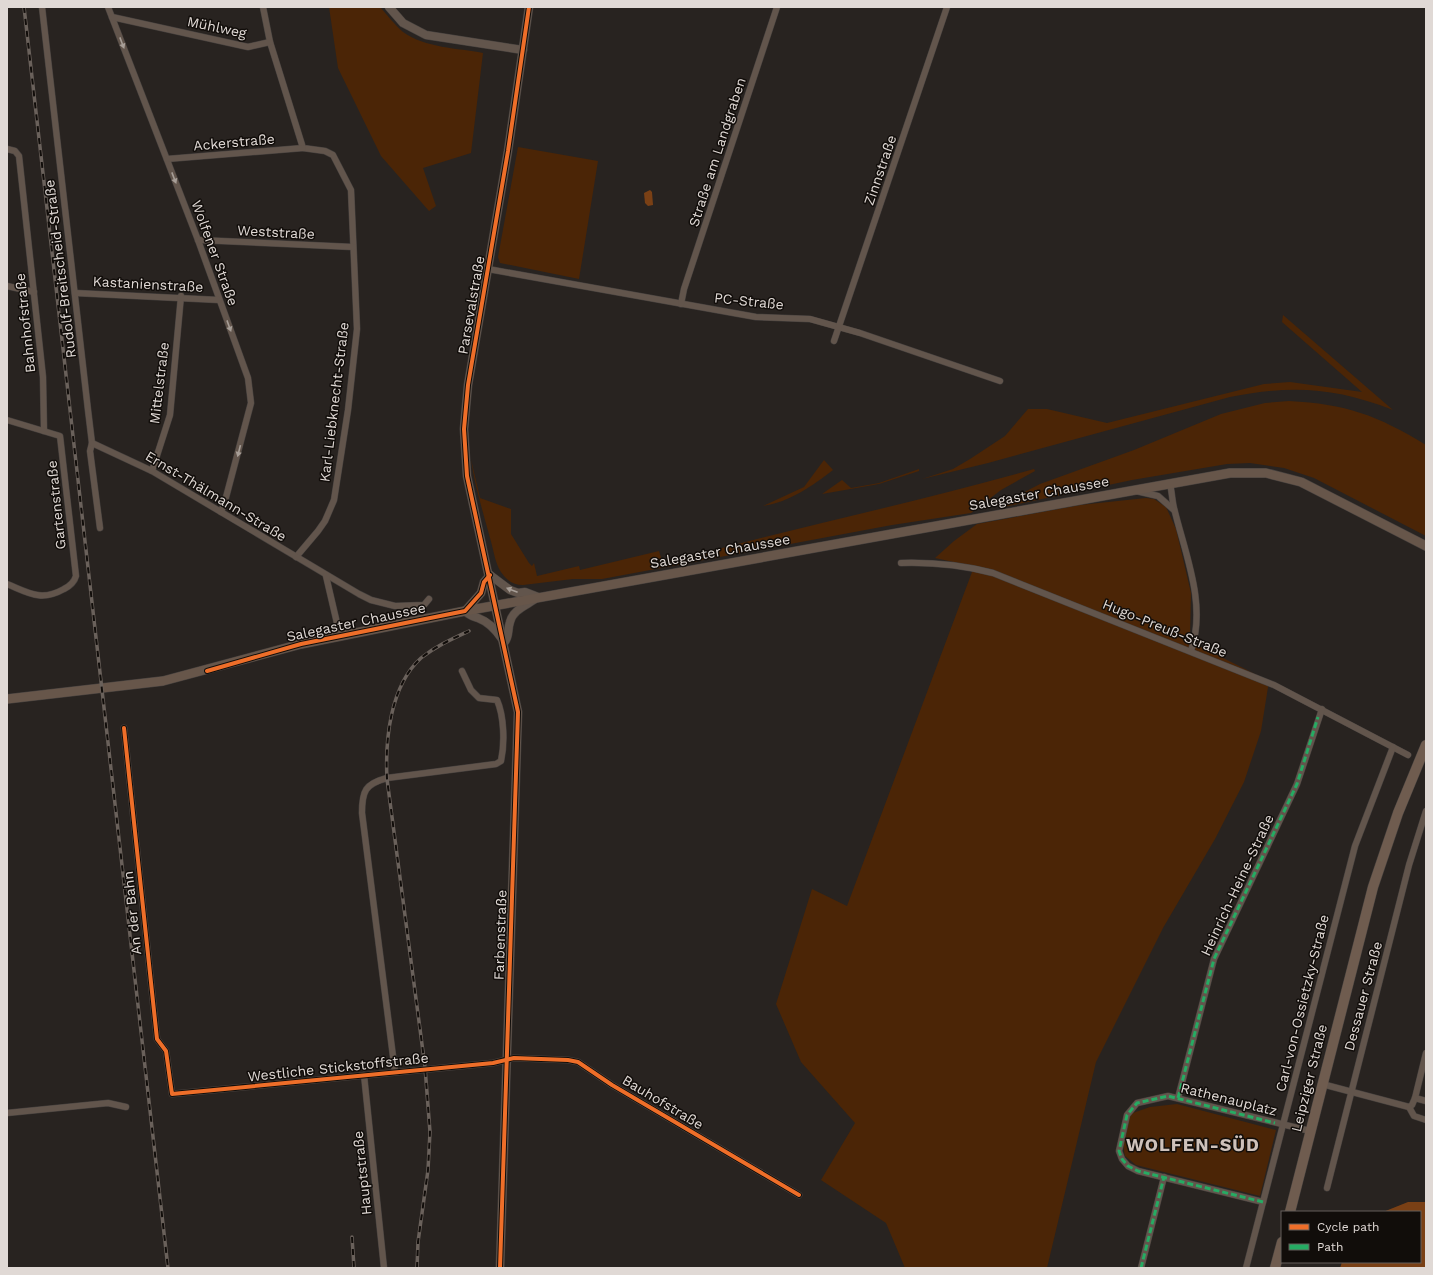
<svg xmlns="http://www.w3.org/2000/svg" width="1433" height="1275" font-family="'Work Sans',sans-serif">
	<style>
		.green { fill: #4b2506 }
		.water { fill: #7a4015 }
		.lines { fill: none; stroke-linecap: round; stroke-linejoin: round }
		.minor-casing { stroke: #45403e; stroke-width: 7 }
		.tertiary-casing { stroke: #45403e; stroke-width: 9 }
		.secondary-casing { stroke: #45403e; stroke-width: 10 }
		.primary-casing { stroke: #45403e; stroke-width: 11 }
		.minor { stroke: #62554c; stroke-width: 6 }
		.tertiary { stroke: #62554c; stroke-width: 8 }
		.secondary { stroke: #67564a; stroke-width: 9 }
		.primary { stroke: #6f5c4f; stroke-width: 10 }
		.rail-casing { stroke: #6a615b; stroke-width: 3.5 }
		.rail { stroke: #110d0a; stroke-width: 2; stroke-dasharray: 6; stroke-linecap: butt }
		.quiet { stroke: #26ab63; stroke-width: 3; stroke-dasharray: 6 3; stroke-linecap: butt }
		.cycleway-casing { stroke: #110d0a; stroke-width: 6 }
		.cycleway { stroke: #ee6e29; stroke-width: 4 }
		.oneway { fill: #a79e97 }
		.labels { text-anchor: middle; stroke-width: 3; stroke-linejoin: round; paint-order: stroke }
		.street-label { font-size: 14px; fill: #e0d9d5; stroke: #110d0a }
		.district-label { font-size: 18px; font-weight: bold; letter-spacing: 1px; fill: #cec1ba; stroke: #110d0a }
	</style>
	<rect width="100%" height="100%" fill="#282320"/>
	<g class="green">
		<path d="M329,7H380C387,15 395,25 403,32C425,48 458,48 483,53L471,153L423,168L436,206L429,211L381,156L338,68Z"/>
		<path d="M518,147L598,161L579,279L500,263L498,257Z"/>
		<path d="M1283,315L1393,410C1334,387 1291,385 1230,397L988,463L922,479L953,469L970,459L1005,436L1028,409H1047L1107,423L1264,384L1290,382L1362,392L1282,322Z"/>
		<path d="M1289,401C1346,404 1377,415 1426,445V536L1314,478L1284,468L1250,463L1227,464L1132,480L999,508L1009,500L1040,484L1134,450L1221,414L1265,403Z"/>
		<path d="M471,459L480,498L511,509V534L529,563L532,566L534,563L537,576L579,566L580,570L659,551L663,564C786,529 912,504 1034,469L1035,471L1001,490L971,513L892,525L602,579H573L523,585C515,585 509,582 504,576C495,566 494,551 490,538C483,512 475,487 471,459Z"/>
		<path d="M824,460L833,470C812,486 790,502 763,506L804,487Z"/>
		<path d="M919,469V471L879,484L822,494L842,480L851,488L879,483Z"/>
		<path d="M1146,498L1154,499L1166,507L1176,529L1191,593L1190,636L1183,638L1269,681L1261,731L1244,782L1215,839L1163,928L1096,1062L1047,1268H905L886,1223L821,1180L855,1123L801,1062L776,1004L812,889L847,906L972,572L971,566L935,558L954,541L977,524L1080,505Z"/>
		<path d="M1177,1104L1276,1130L1260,1196L1136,1165L1125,1156L1123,1145L1130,1114L1150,1107Z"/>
	</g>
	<g class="water">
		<path d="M650,190L652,192L653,205L648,206L645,203L644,193Z"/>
		<path d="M1408,1202H1426V1268H1340L1342,1262H1420V1212H1383Z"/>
	</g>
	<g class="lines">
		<defs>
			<g id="minor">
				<path d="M42,7L88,410L92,443L90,451L100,528"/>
				<path d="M108,7L198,240L248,378L251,403L225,501L221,512"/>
				<path d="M263,7L270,42L303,148L325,151L333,155L351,190L357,329L348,410L334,500L325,521L318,531L296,557"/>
				<path d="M112,17L248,47L270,42"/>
				<path d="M7,149L15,151L19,156L43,377L44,431"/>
				<path d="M167,159L303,148"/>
				<path d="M198,240L353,247"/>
				<path d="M488,269L756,317L810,319L860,333L1000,381"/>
				<path d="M7,286L34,292"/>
				<path d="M75,293L219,300"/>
				<path d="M681,304L684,289L777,7"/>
				<path d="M834,341L947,7"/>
				<path d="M7,420L60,436L76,576C74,583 70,586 64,589C41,602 29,593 7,584"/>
				<path d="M92,443L152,471L359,594L371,600L395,606L424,605L429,599"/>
				<path d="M152,471L170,415L181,296"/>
				<path d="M1170,484C1172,492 1172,500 1174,508C1185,554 1207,604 1191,651"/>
				<path d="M1136,491L1158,496L1174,510"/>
				<path d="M901,563C933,562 962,565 993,573L1274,685L1408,755"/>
				<path d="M326,576L340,636"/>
				<path d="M124,728L157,1039L166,1051L172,1094L493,1063L514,1058L568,1060L578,1062L612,1085L799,1195"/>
				<path d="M395,1072L362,813C362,791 365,784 387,778L496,764L501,761C505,743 504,716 497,700L479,698L471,690L462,671"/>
				<path d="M364,1075L384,1268"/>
				<path d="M1322,1084L1409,1107L1412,1105L1415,1098L1426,1053"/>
				<path d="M1178,1098L1214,959L1297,784L1322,709"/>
				<path d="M1415,1098L1426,1101"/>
				<path d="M1409,1107L1414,1116L1426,1120"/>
				<path d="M7,1113L108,1103L126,1107"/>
				<path d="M1327,1188L1409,865L1426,811"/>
				<path d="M1263,1202L1138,1171L1128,1166L1122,1159L1119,1151L1127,1115L1137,1103L1146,1101L1168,1096L1310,1131"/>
				<path d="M1141,1268L1164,1177"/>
				<path d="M1246,1268L1355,846L1393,747"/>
			</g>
			<g id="tertiary">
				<path d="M389,7L403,23L426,35L523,50"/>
				<path d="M490,575L510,590L518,593L525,592L538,597C528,605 513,609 510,622C507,631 510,636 504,643"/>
				<path d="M490,575L484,582L481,593L465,611C470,616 472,616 478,618C489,622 496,630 502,639"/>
				<path d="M500,1268L518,712L467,476L464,429L468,385L508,151L529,7"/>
			</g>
			<path id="secondary" d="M7,699L163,681L301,644L465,611L1230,473H1266L1301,482L1426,546"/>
			<g id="primary">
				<path d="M1290,1212L1373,887L1398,813L1426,745"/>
				<path d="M1275,1268L1282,1242"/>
			</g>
		</defs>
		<use href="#minor" class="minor-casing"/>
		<use href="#tertiary" class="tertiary-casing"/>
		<use href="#secondary" class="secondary-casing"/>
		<use href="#primary" class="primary-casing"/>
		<use href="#minor" class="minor"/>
		<use href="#tertiary" class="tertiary"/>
		<use href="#secondary" class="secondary"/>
		<use href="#primary" class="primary"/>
		<defs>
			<g id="rail">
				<path d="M24,7L168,1268"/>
				<path d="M352,1237L354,1268"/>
				<path d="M417,1268L418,1242L428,1170L430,1132L425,1067L387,779C385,740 390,686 421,658C436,646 452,639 469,631"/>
			</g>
		</defs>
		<use href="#rail" class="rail-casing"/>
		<use href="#rail" class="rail"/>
		<g class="quiet">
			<path d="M1178,1098L1214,959L1297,784L1318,717"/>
			<path d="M1263,1202L1138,1171L1128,1166L1122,1159L1119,1151L1127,1115L1137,1103L1168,1096L1275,1123"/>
			<path d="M1141,1268L1164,1177"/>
		</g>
		<defs>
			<g id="cycleway">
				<path d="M207,671L301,644L465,611L481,593L484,582L490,575"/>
				<path d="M124,728L157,1039L166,1051L172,1094L493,1063L514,1058L568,1060L578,1062L612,1085L799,1195"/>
				<path d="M500,1268L518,712L467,476L464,429L468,385L508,151L529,7"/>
			</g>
		</defs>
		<use href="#cycleway" class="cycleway-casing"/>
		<use href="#cycleway" class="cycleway"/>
	</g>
	<defs><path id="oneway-solid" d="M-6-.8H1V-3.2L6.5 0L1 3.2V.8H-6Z"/></defs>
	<g class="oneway">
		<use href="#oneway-solid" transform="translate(122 43) rotate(69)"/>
		<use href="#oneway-solid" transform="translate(174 178) rotate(69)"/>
		<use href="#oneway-solid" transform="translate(229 326) rotate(70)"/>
		<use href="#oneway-solid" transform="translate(239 451) rotate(104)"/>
		<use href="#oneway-solid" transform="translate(512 590) rotate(-159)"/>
	</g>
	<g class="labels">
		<g class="street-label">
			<text transform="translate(217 27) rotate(12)" y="5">Mühlweg</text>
			<text transform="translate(234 142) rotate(-5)" y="5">Ackerstraße</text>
			<text transform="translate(717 152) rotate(-72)" y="5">Straße am Landgraben</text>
			<text transform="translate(880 170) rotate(-71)" y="5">Zinnstraße</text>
			<text transform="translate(276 232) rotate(3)" y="5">Weststraße</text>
			<text transform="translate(215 253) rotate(70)" y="5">Wolfener Straße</text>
			<text transform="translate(60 269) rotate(-97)" y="5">Rudolf-Breitscheid-Straße</text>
			<text transform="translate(148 284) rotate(3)" y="5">Kastanienstraße</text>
			<text transform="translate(749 301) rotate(6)" y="5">PC-Straße</text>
			<text transform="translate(471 305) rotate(-80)" y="5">Parsevalstraße</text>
			<text transform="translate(25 323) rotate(-96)" y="5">Bahnhofstraße</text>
			<text transform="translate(159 383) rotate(-83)" y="5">Mittelstraße</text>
			<text transform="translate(334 402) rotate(-83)" y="5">Karl-Liebknecht-Straße</text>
			<text transform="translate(1039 493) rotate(-10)" y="5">Salegaster Chaussee</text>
			<text transform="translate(216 496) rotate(31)" y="5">Ernst-Thälmann-Straße</text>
			<text transform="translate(56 505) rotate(-96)" y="5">Gartenstraße</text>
			<text transform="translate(720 551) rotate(-10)" y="5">Salegaster Chaussee</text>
			<text transform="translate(356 622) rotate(-12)" y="5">Salegaster Chaussee</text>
			<text transform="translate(1165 628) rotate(22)" y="5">Hugo-Preuß-Straße</text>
			<text transform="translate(1237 885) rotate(-65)" y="5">Heinrich-Heine-Straße</text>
			<text transform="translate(132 913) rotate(-96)" y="5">An der Bahn</text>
			<text transform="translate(500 935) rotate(-88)" y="5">Farbenstraße</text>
			<text transform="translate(1363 996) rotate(-75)" y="5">Dessauer Straße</text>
			<text transform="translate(1302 1003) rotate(-76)" y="5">Carl-von-Ossietzky-Straße</text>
			<text transform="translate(338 1067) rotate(-6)" y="5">Westliche Stickstoffstraße</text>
			<text transform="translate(1309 1078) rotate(-76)" y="5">Leipziger Straße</text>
			<text transform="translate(1229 1099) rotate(14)" y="5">Rathenauplatz</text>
			<text transform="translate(663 1102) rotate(31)" y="5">Bauhofstraße</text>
			<text transform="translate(362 1173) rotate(-96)" y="5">Hauptstraße</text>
		</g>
		<g class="district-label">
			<text x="1193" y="1151">WOLFEN-SÜD</text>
		</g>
	</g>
	<rect width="1433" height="1275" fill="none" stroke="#e0d9d5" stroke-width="16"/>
	<rect x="1281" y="1211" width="140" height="52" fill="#110d0a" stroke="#645f5b"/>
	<rect x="1289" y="1224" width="20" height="6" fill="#ee6e29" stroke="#645f5b"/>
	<text x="1317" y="1231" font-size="12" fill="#e0d9d5">Cycle path</text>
	<rect x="1289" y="1244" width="20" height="6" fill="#26ab63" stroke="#645f5b"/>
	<text x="1317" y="1251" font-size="12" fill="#e0d9d5">Path</text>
</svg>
